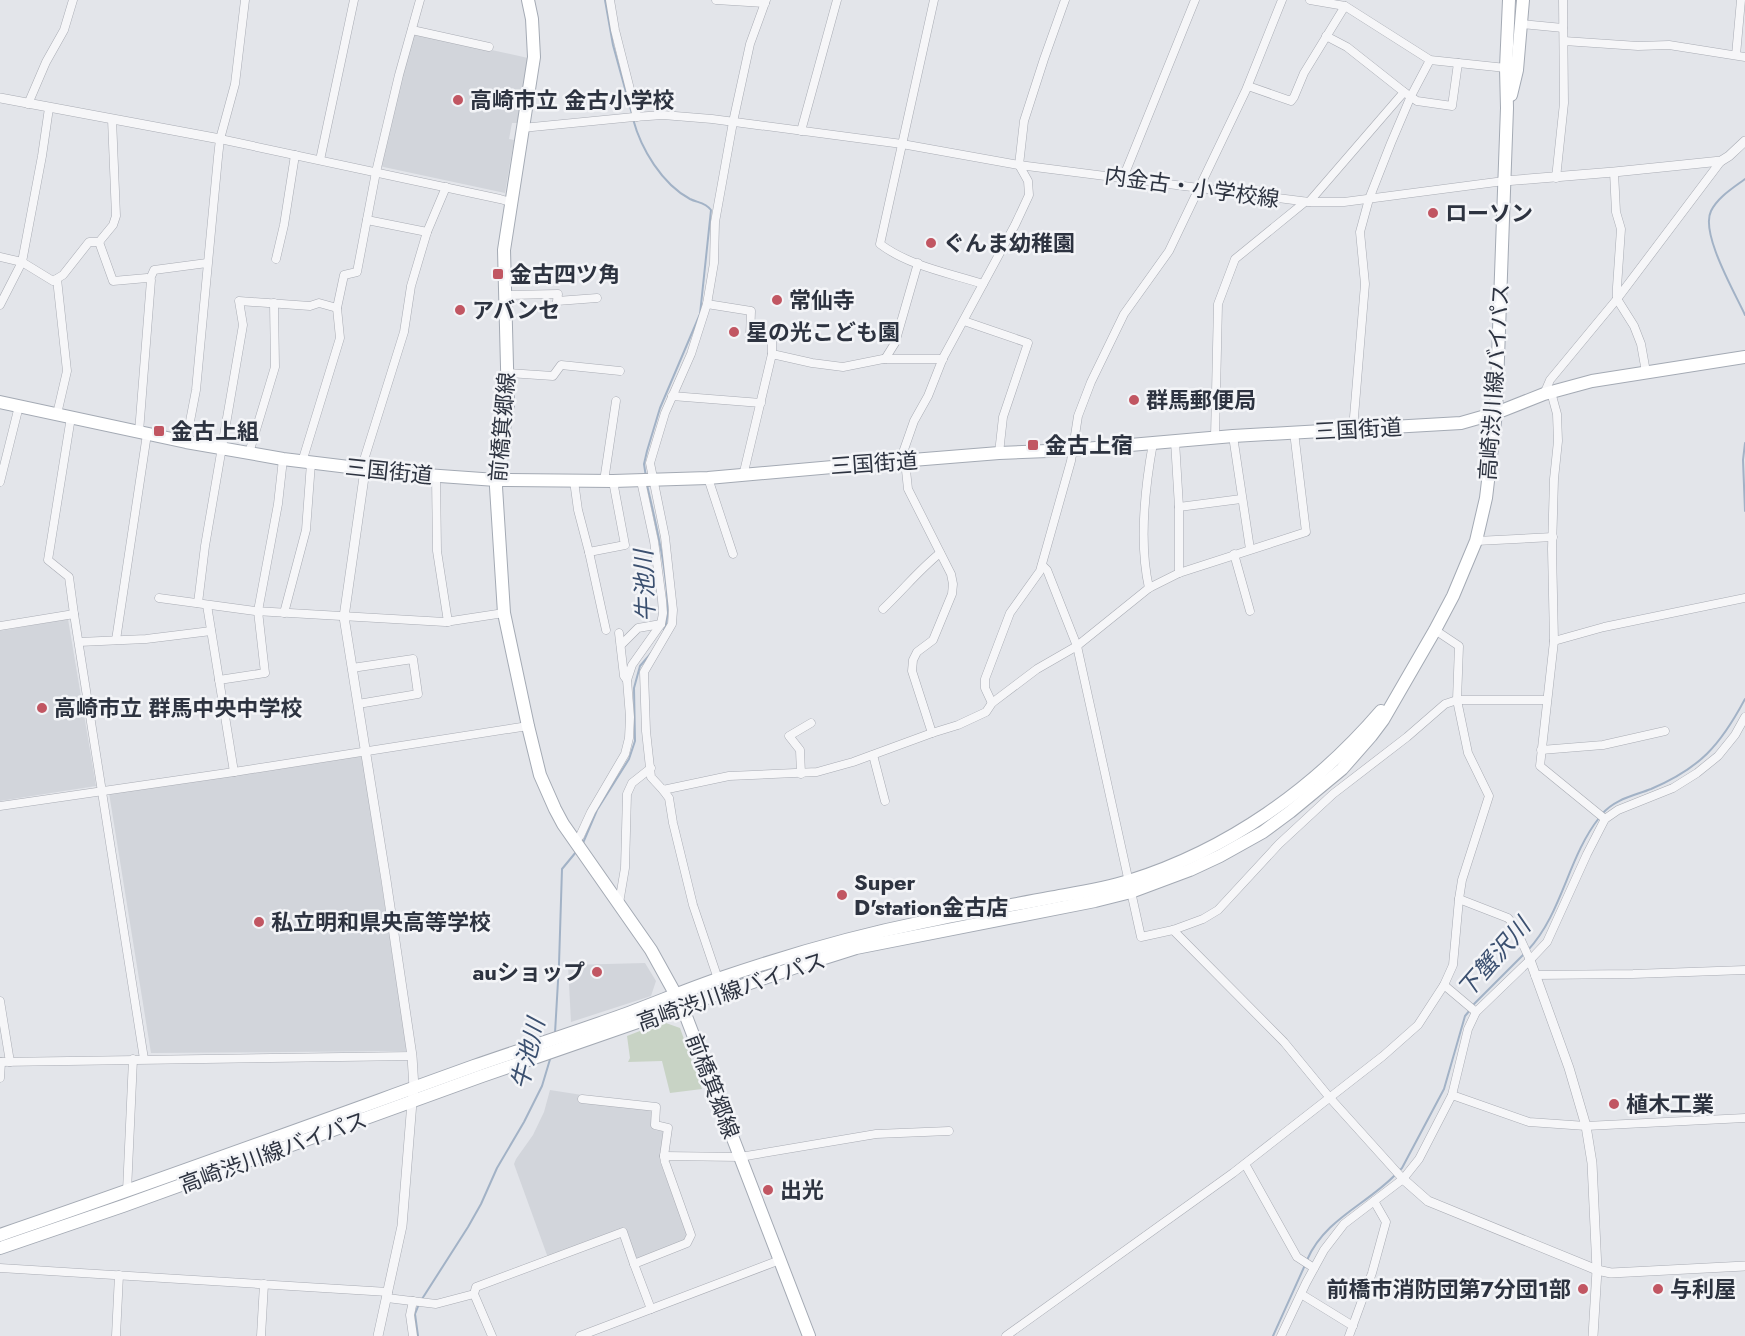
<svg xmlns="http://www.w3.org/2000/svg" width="1745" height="1336" font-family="Jost,'Noto Sans JP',sans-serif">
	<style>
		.built { fill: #d2d5db }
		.green { fill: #c8d3c5 }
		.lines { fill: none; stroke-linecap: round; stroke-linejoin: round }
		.stream { stroke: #a2b2c6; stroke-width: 2 }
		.minor-casing { stroke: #a9acb4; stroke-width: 9 }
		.tertiary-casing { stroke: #a9acb4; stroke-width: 10 }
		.primary-casing { stroke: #a4aab4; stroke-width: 14 }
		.minor { stroke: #f6f6f8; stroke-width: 8 }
		.tertiary { stroke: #f6f6f8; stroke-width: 9 }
		.primary { stroke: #fff; stroke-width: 12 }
		.poi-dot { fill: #c15662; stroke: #f3f4f7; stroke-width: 2 }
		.labels { text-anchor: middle; stroke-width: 5; stroke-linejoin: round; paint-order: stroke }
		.poi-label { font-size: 22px; font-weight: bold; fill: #2d3340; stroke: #f3f4f7; text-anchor: start }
		.street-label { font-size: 22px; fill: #2d3340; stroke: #f3f4f7 }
		.water-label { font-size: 24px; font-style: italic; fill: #3b5070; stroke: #f3f4f7 }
	</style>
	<rect width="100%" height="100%" fill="#e3e5ea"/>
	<g class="built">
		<path d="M414,33L528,58L517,123H512L509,139L514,140L505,193L379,166Z"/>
		<path d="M68,619L96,786L0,801V631Z"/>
		<path d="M362,756L407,1051L151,1053L109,793Z"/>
		<path d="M645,963L656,981L651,996L571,1022L568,965Z"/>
		<path d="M550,1090L582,1095L581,1101L651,1110L653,1114L651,1121L654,1130L662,1131L664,1133L663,1148L660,1151V1162L688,1236L686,1241L639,1259L634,1256L626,1233L551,1257L547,1255L514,1164L516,1159L533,1135L544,1112Z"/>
	</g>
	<path class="green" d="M663,1022L680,1028L702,1089L670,1093L662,1061L628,1062L630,1058L627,1036Z"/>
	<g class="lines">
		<g class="stream">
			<path d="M605,0L613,45L632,114"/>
			<path d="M633,119C641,149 662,184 690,199C698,203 705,202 711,210L700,314L660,408L647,451L644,464L646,477"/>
			<path d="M1745,179C1733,188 1718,197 1711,211C1700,233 1735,293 1745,315"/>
			<path d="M1745,443L1743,460L1745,511"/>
			<path d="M647,485C654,515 676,604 664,630"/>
			<path d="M1602,814C1615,799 1633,796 1651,789C1700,768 1720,746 1745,699"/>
			<path d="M583,843L597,810L629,759L635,741L634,688L640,666L653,651"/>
			<path d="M1528,950C1562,914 1568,857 1599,818"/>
			<path d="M1473,1005L1524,954"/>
			<path d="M555,1033L559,964L562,869L576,852"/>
			<path d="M1399,1171L1402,1168L1444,1089L1465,1016L1470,1010"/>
			<path d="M1307,1260C1325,1219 1366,1205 1395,1175"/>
			<path d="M422,1299L468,1227L481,1204L497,1168L524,1122L542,1086L551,1056"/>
			<path d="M418,1336L415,1314L419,1304"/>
			<path d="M1273,1336L1305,1265"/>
		</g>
		<defs>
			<g id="minor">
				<path d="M610,0L615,30L637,117"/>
				<path d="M716,0L765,3"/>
				<path d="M766,0L750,44L733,122L715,222L714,263L707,304L691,354L665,413L650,463L665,537L673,610L672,624L644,672L646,731L651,777L663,790L729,776L817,772L853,762L932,733L958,725L986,712L992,703L1037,669L1077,646L1149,588L1179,573L1306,532L1294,432"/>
				<path d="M934,0L880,244C909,266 949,273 983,284"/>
				<path d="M1310,0L1345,6L1430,60L1506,68"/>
				<path d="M1521,24L1563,28"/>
				<path d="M412,30L489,47"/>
				<path d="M1326,36L1347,47L1404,92"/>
				<path d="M1564,41L1638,46L1669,45L1745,57"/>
				<path d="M1736,55L1741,0"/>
				<path d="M1248,86L1291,101L1294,97L1304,73L1345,6"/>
				<path d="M28,104L46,62L64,30L73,0"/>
				<path d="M522,128L634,117L663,115L712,119L902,144L1019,165L1309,202H1344L1504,181"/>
				<path d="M801,131L837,0"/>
				<path d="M220,139L500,199L510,202"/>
				<path d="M320,160L354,0"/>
				<path d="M1614,172L1616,212L1621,229L1617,287V299L1634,326L1641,344L1646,372"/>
				<path d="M1123,178L1195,0"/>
				<path d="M1556,178L1564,103L1563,0"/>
				<path d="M1309,202L1404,92L1417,101L1452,106L1458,63"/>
				<path d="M367,220L427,232"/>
				<path d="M99,242L113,281L147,278L151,280L139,432"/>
				<path d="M0,257L22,262L53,281L63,275L89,242H99L113,225L116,216L112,119"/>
				<path d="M276,259L284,225L295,155"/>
				<path d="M150,279L154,270L207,263"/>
				<path d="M504,295L558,294L557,301L597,298"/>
				<path d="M707,304L751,311L750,337L772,340V354"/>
				<path d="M0,305L22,262L42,156L49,108"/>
				<path d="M964,321L1028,343L1003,417L999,453"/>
				<path d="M885,359L895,343L918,263"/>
				<path d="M508,373L553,376L561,365L620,371"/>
				<path d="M1551,392L1557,414L1558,441L1554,479L1552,549L1554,641L1540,766L1605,819"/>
				<path d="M1544,394L1550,380L1617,299L1721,161"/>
				<path d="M672,396L761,403"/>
				<path d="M57,414L67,371L57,279"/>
				<path d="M71,417L48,560L69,577L74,614"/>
				<path d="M1353,429L1365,284L1360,232L1369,199L1391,143L1411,96L1430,60"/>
				<path d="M1233,436L1250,549"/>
				<path d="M1215,437L1218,304L1235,259L1305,202"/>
				<path d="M1175,441L1179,507V573"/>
				<path d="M186,442L196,390L218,157L220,139L235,84L245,0"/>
				<path d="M249,453L275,367L274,303"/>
				<path d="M900,461L914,421L928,396L943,358L1015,225L1029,195L1028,181L1019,165L1024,121L1044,59L1065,0"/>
				<path d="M905,461L908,489L951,574L953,584L952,594L933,640L917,652L913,660L912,671L932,733"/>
				<path d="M302,462L340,338L337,308L344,275L357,272L376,172L399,75L420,0"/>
				<path d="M365,470L363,463L404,332L411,286L427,232L446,187"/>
				<path d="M436,476L437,551L448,622"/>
				<path d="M743,476L772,354L812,363L843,367L883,359H943"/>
				<path d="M708,478L733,554"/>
				<path d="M574,481L578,510L589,552L606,630"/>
				<path d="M604,481L616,401"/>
				<path d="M0,482L19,406"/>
				<path d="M1179,507L1241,499"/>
				<path d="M1476,541L1553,537"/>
				<path d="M589,552L625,545L613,481"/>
				<path d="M1234,554L1250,611"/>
				<path d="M1042,565L1047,570L1077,646L1141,937L1173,930L1203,919L1218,910L1279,844L1333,794L1407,737L1445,704L1457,700H1547"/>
				<path d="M1149,588C1139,544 1145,487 1153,443"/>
				<path d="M159,598L255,611L445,622L504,613"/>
				<path d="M198,603L205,546L243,325L239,301L310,306L319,303L337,308"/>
				<path d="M207,605L234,772"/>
				<path d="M883,609C903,590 919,570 940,553"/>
				<path d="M284,613L306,530L311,463"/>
				<path d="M0,626L74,614L144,1059"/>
				<path d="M619,633L624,676L627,680"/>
				<path d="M116,640L147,434"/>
				<path d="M1554,641L1604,627L1745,598"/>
				<path d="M79,642L146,639L211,631"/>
				<path d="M621,645L638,628L661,624"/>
				<path d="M352,668L413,659L418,694L358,704"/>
				<path d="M219,680L265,673L258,611L278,504L283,459"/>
				<path d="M992,703L985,688V679L1010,613L1040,571L1071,461L1078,416L1091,382L1124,314L1169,251L1246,90L1282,0"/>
				<path d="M1541,750L1603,745L1665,731"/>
				<path d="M873,755L885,801"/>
				<path d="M801,774L800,750L789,736L811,723"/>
				<path d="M663,790L669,798L673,823L693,905L718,979"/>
				<path d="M0,806L234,772L528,726"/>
				<path d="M575,841L580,836L591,812L625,754L629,738L630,717L627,680L632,665L661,624L663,613L662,600L654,541L641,481"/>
				<path d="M1459,899L1508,918L1514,925L1530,960"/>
				<path d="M619,903L625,868L627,794L632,783L651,768"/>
				<path d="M1173,930L1284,1042L1330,1098L1403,1179"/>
				<path d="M1535,975L1633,974L1745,970"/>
				<path d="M1444,985L1476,1012"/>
				<path d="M0,1001L10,1062"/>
				<path d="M0,1062L412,1056"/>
				<path d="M0,1078L1,1062"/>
				<path d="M1452,1095L1529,1122L1586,1126L1745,1118"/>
				<path d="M582,1099L656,1107L655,1125L668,1128L664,1156"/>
				<path d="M1245,1164L1297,1257L1314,1268"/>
				<path d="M127,1191L133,1059"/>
				<path d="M634,1264L651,1309"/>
				<path d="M0,1268L388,1292"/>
				<path d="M1301,1294L1353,1326"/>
				<path d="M387,1298L436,1304L474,1294"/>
				<path d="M116,1336L119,1275"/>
				<path d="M261,1336L264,1284"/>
				<path d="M413,1336L410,1315L413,1301"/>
				<path d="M492,1336L474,1294L476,1287L623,1232L634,1264L687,1243L691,1235L665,1162L664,1156L740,1157L876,1134L949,1131"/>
				<path d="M580,1336L780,1260"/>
				<path d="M1006,1336L1233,1173L1383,1056L1418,1025L1444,985L1453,965L1459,899L1462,880L1489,796L1468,753L1457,700L1459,646L1435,630"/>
				<path d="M1281,1336L1306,1283L1324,1250L1344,1224L1403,1179L1419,1159L1452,1095L1468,1029L1476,1012L1530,960L1547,942L1587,854L1605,819L1618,810L1673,788L1697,773L1718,756L1735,735L1745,717"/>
				<path d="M1349,1336L1372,1273L1386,1222L1374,1201"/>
			</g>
			<g id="tertiary">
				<path d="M0,98L220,139"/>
				<path d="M1504,181L1614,172L1721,161L1729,156L1745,141"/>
				<path d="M365,470L344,617L386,880L412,1056L414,1088L412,1102L402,1226L378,1336"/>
				<path d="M1530,960L1569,1068L1586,1126L1592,1163L1597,1270L1593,1336"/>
				<path d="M1403,1179L1428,1201L1597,1270L1611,1273L1745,1266"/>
			</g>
			<g id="primary">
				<path d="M528,0L532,19L534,57L504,250L508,405L497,472L496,487L504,613L528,726L540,775L555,809L563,824L651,950L682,1006L809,1336"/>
				<path d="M1511,95L1517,70L1523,0"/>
				<path d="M0,402L186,442L283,459L398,473L496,480L613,481L708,478L900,461L999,453L1073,450L1233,436L1461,423L1496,413L1544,394L1592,381L1745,357"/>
				<path d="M0,1235C158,1181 316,1123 474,1066C523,1049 573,1033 623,1015C656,1003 688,989 721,978C788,955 854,936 923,922C965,913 1007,906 1049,898C1076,893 1103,889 1129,881C1228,850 1314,789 1381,711"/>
				<path d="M0,1248L123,1206L482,1076L799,966L856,948L1095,901L1131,892L1190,870L1220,856L1263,832L1290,812L1342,769L1371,736L1383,720L1435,630L1453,596L1476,541L1486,498L1496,413L1507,108L1506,68L1509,0"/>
			</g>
		</defs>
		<use href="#minor" class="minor-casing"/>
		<use href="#tertiary" class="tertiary-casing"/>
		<use href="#primary" class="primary-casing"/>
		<use href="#minor" class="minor"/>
		<use href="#tertiary" class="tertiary"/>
		<use href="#primary" class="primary"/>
	</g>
	<g class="poi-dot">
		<circle cx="458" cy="100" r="6"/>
		<circle cx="1433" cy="213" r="6"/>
		<circle cx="931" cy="243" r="6"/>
		<rect x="492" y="268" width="12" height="12" rx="3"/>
		<circle cx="777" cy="300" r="6"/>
		<circle cx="460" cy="310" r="6"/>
		<circle cx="734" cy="332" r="6"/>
		<circle cx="1134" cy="400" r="6"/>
		<rect x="153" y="425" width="12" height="12" rx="3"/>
		<rect x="1027" y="439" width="12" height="12" rx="3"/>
		<circle cx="42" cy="708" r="6"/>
		<circle cx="842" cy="895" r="6"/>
		<circle cx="259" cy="922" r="6"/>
		<circle cx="597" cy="972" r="6"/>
		<circle cx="1614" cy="1104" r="6"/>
		<circle cx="768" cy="1190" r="6"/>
		<circle cx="1583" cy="1289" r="6"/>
		<circle cx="1658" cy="1289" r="6"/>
	</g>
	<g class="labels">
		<g class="poi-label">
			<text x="470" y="108">高崎市立 金古小学校</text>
			<text x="1445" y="221">ローソン</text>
			<text x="943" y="251">ぐんま幼稚園</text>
			<text x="510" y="282">金古四ツ角</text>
			<text x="789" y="308">常仙寺</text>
			<text x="472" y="318">アバンセ</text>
			<text x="746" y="340">星の光こども園</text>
			<text x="1146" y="408">群馬郵便局</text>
			<text x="171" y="439">金古上組</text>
			<text x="1045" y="453">金古上宿</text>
			<text x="54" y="716">高崎市立 群馬中央中学校</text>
			<text x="854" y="890">Super<tspan x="854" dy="25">D'station金古店</tspan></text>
			<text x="271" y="930">私立明和県央高等学校</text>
			<text x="585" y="980" text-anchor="end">auショップ</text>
			<text x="1626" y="1112">植木工業</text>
			<text x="780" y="1198">出光</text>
			<text x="1571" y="1297" text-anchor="end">前橋市消防団第7分団1部</text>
			<text x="1670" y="1297">与利屋</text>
		</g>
		<g class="street-label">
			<text transform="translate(1192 187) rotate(8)" y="8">内金古・小学校線</text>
			<text transform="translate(1494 382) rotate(-86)" y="8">高崎渋川線バイパス</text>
			<text transform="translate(502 427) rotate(-85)" y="8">前橋箕郷線</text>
			<text transform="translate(1358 429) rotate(-3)" y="8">三国街道</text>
			<text transform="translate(874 463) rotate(-4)" y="8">三国街道</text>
			<text transform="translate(389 471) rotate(6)" y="8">三国街道</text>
			<text transform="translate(731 991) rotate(-19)" y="8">高崎渋川線バイパス</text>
			<text transform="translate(713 1086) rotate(69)" y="8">前橋箕郷線</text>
			<text transform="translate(273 1152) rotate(-20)" y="8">高崎渋川線バイパス</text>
		</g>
		<g class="water-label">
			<text transform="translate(645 586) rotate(-92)" y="8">牛池川</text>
			<text transform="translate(1494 958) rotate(-49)" y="8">下蟹沢川</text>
			<text transform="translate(528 1054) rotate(-76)" y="8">牛池川</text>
		</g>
	</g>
</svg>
